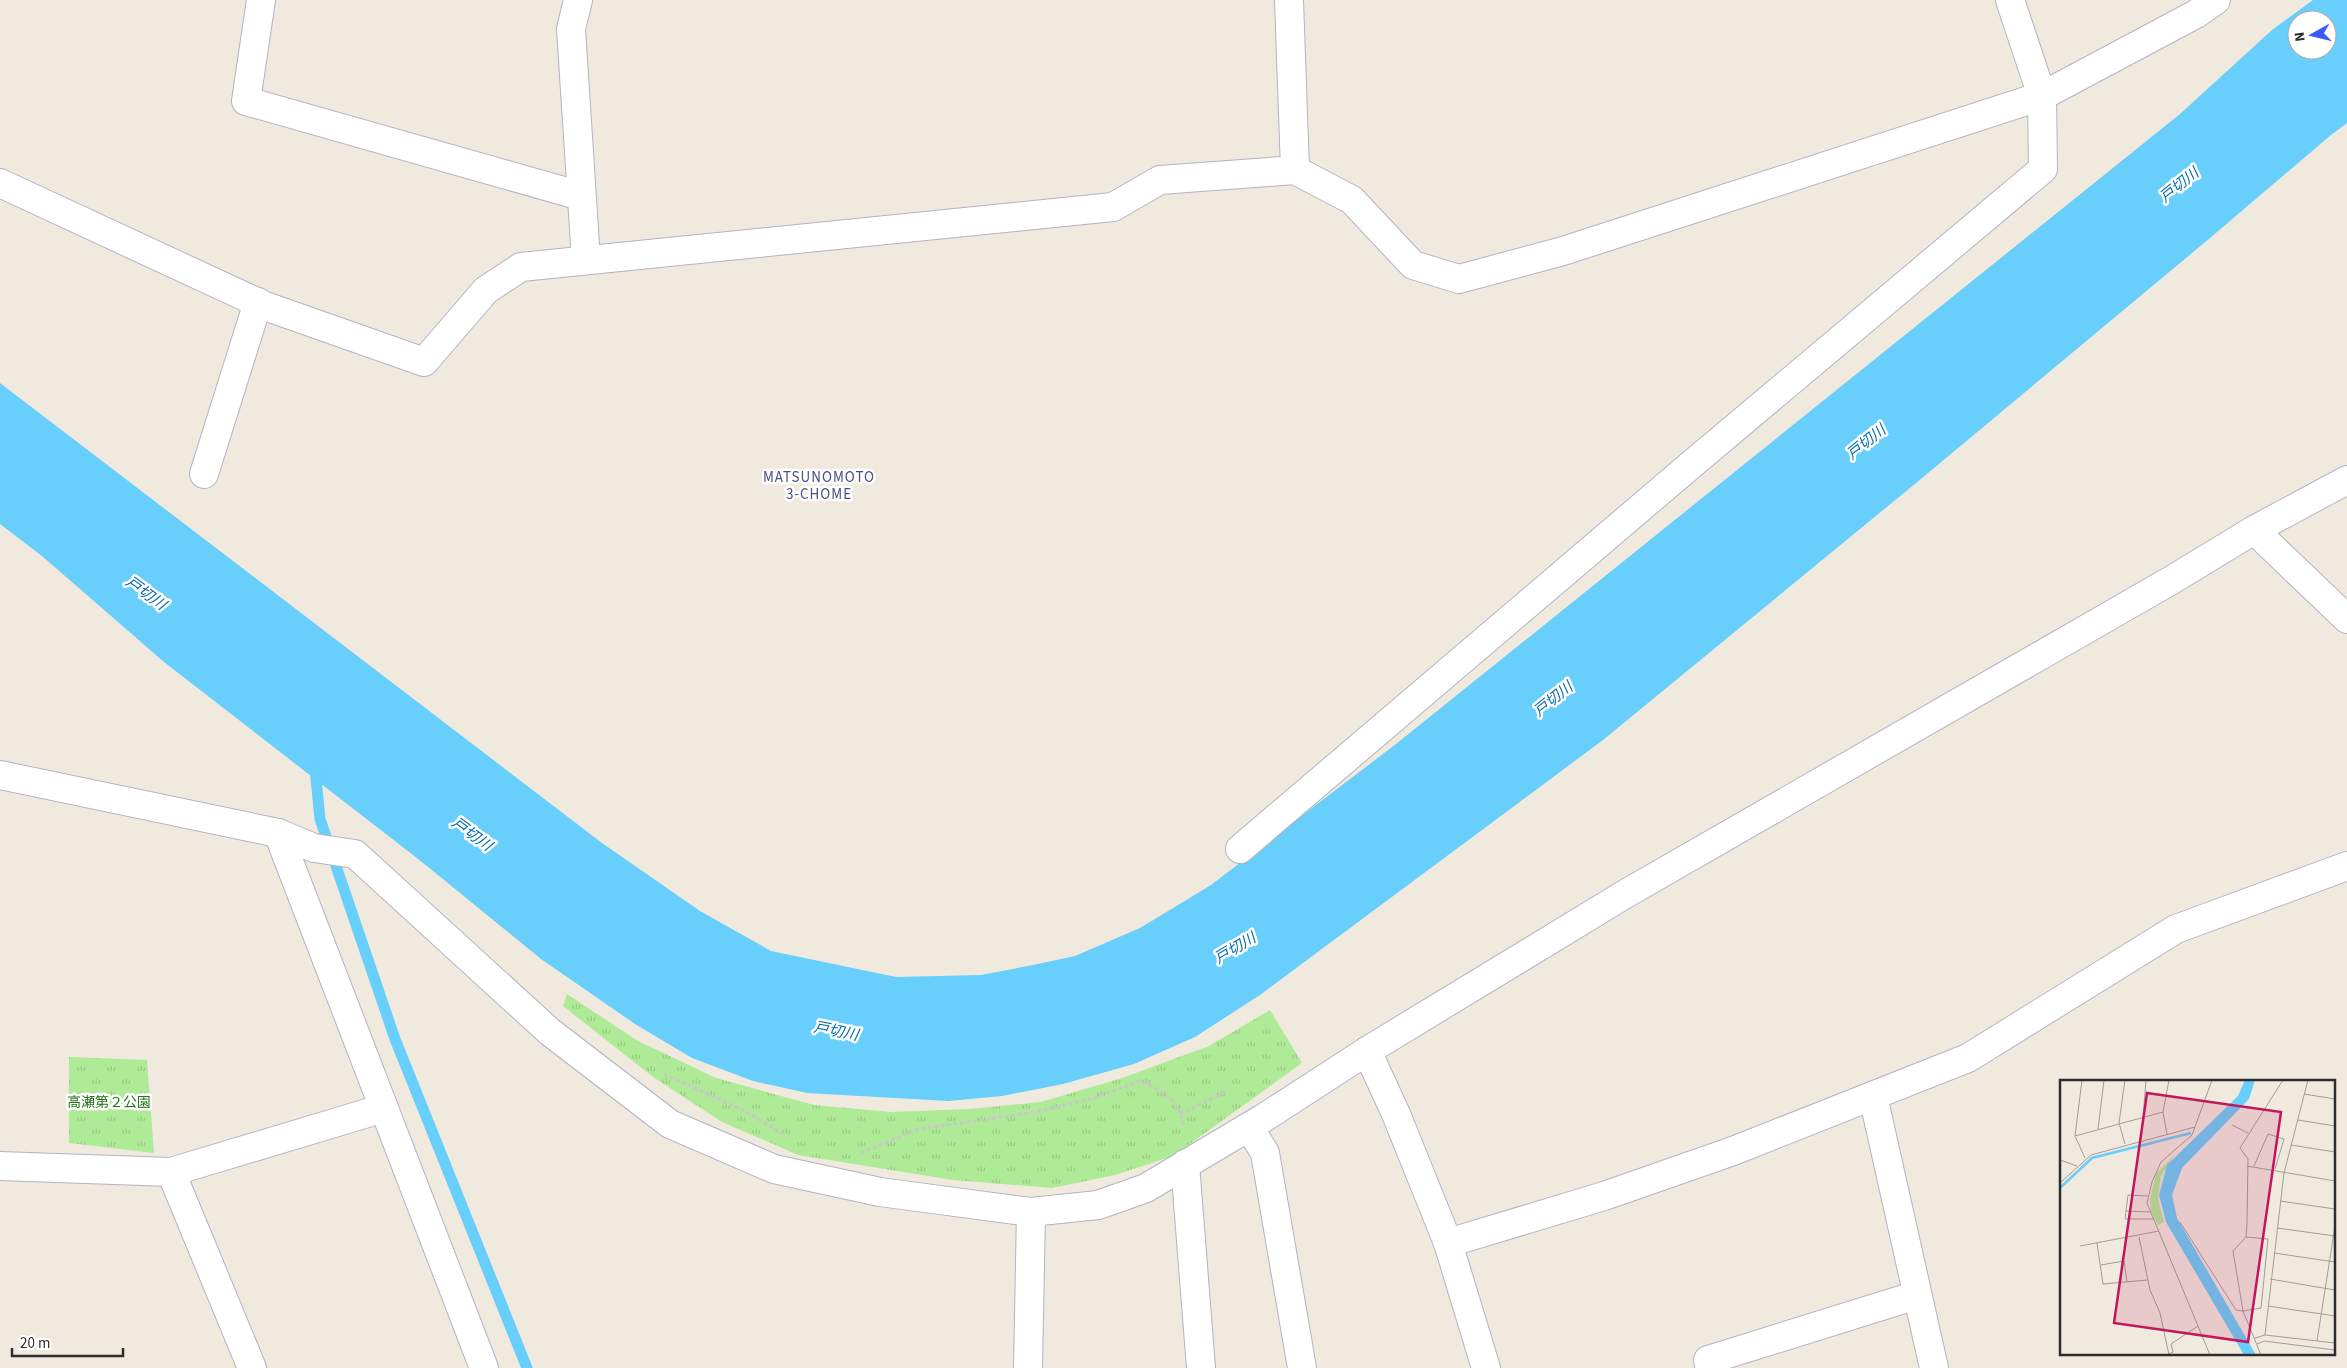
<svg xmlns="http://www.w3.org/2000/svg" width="2347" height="1368" font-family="'Source Sans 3','Noto Sans JP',sans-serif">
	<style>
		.park { fill: url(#park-tufts) }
		.water { fill: #68cefb; fill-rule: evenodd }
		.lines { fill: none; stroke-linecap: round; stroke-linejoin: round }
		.stream { stroke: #68cefb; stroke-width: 11 }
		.minor-casing { stroke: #b2b4c2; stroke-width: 30 }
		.path { stroke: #c8c8c8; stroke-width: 3; stroke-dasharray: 4 2.5; stroke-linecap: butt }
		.minor { stroke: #fff; stroke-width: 28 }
		.labels { text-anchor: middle; stroke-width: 5; stroke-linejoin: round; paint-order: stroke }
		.park-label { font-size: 14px; fill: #237413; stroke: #fff }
		.water-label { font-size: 15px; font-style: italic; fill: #006bae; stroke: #fff }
		.neighbourhood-label { font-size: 15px; letter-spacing: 1px; fill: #485084; stroke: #fff }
		.inset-river { fill: none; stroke: #68cefb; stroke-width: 2.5 }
		.inset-road { fill: none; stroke: #a29e97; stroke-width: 1 }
		.view { fill: #c2185b; fill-opacity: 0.15; stroke: #c2185b; stroke-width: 2.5 }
		.inset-edge { fill: none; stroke: #2d2d2d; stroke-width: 2.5 }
	</style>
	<defs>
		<pattern id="park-tufts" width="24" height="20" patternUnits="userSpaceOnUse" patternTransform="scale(1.25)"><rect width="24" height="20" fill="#afeb96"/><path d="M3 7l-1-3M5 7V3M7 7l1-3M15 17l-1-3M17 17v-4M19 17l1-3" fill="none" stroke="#97ca82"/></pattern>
	</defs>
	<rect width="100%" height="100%" fill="#f0e9de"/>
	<g class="park">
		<path d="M567,994L638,1041L716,1078L814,1105L891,1112L968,1109L1041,1102L1122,1078L1209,1046L1270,1010L1302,1063L1173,1156L1115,1175L1052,1188L953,1180L798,1155L722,1122L653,1077L563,1006Z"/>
		<path d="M69,1057L147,1060L154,1153L69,1143Z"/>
	</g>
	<path class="water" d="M2313,0H2347V123L2331,135L2210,238L1916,483L1603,740L1260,995L1195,1037L1134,1064L1063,1084L1002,1096L948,1101L807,1093L753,1081L692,1058L635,1024L541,959L422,862L164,662L42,556L0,524V383L602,843L700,911L771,951L896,977L981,975L1033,965L1075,956L1140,928L1211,885L1396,744L2180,114L2272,30ZM2297,20H2327V50H2297Z"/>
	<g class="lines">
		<path class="stream" d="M315,768L320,819L395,1039L527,1368"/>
		<defs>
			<g id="minor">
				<path d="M261,0L246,101L581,196"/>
				<path d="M578,0L571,29L586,260"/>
				<path d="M1289,0L1295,170"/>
				<path d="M0,183L265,306L424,362L486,290L521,267L1113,207L1160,180L1295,170L1352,200L1413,265L1459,279L1563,251L2042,96L2196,14L2216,0"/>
				<path d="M204,474L258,302"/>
				<path d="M2254,530L2347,619"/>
				<path d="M0,775L278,833L314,848L355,854L550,1032L670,1124L774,1169L880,1192L1031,1212L1098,1205L1146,1188L1262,1119L1367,1051L1627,893L2170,581L2254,530L2347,480"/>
				<path d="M278,833L484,1368"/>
				<path d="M1240,849L1692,464L2043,169L2042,96L2010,0"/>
				<path d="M1367,1051L1396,1114L1448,1243L1486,1368"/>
				<path d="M1873,1096L1934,1368"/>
				<path d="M1249,1127L1265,1153L1302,1368"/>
				<path d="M1185,1164L1201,1368"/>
				<path d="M0,1166L171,1172L384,1108"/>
				<path d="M171,1172L252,1368"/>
				<path d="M1448,1243L1604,1196L1733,1151L1968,1058L2176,929L2347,866"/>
				<path d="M1028,1368L1031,1212"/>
				<path d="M1710,1368L1708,1360L1917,1295"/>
			</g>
		</defs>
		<use href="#minor" class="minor-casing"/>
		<g class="path">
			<path d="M665,1077L666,1075L745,1111L785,1135"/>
			<path d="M1180,1114L1227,1091"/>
			<path d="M861,1153L919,1129L1036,1112L1094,1098L1140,1081C1166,1093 1177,1097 1184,1127"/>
		</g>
		<use href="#minor" class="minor"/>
	</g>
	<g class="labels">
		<g class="park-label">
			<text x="109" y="1107">高瀬第２公園</text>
		</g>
		<g class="water-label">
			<text transform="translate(2179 185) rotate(-39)" y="5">戸切川</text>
			<text transform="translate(1866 442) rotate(-39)" y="5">戸切川</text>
			<text transform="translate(146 593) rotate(36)" y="5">戸切川</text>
			<text transform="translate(1553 699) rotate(-39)" y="5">戸切川</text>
			<text transform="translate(472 834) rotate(36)" y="5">戸切川</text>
			<text transform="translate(1235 948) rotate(-31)" y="5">戸切川</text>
			<text transform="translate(836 1031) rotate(11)" y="5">戸切川</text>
		</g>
		<g class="neighbourhood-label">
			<text x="819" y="482">MATSUNOMOTO<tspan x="819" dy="17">3-CHOME</tspan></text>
		</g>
	</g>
	<g transform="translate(2060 1080)">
		<rect width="275" height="275" fill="#f0e9de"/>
		<path d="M115,74L101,96L98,119L104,142L98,145L91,131L90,119L96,94Z" fill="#afeb96"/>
		<path d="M185,0H195L189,19L122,88L112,115L117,138L196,275H184L106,142L99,115L107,85L178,16Z" fill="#68cefb"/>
		<path class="inset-river" d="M0,108L32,78L131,53"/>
		<path class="inset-road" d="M22,0L15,56L25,78M65,0L59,43L65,64M244,14L275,19M83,38L86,0M238,40L275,46M172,45L188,53M38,49L44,0M107,54L103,32L109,0M15,56L103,32M231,65L275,72M0,80L17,86M187,86L275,101M194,86L208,54L224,59L215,89M0,103L31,75L135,47M88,116L68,115L65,139H93M220,121L275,129M66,131L90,132M120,142L176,230L183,231L201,228L208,159L186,157M217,148L275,156M79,157L90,210L100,233L109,275M37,163L43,204L87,200M20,166L99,151M214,173L275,182M41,185L64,181L67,202M210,199L275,210M208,226L275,236M205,255L224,93L248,0M195,258L205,255L275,263M257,261L275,146M197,264L204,261L275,270M109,274L113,272L111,264L138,246M150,275L87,123L92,102L101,82L132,55L152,0M201,275L183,231L173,171L186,157L187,143L188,79L180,68L223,0"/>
		<path class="view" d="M87,13L221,32L188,262L54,243Z"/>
		<rect width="275" height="275" class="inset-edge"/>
	</g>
	<g transform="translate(2312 35) rotate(262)"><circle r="24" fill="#ffffff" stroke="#ababab"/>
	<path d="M0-4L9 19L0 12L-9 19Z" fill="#3c58ff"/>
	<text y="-8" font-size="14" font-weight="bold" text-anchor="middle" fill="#2d2d2d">N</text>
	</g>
	<path d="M12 1348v8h111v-8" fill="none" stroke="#2d2d2d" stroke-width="2.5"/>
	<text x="20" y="1348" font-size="15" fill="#2d2d2d" stroke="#ffffff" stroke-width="4" paint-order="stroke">20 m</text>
</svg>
